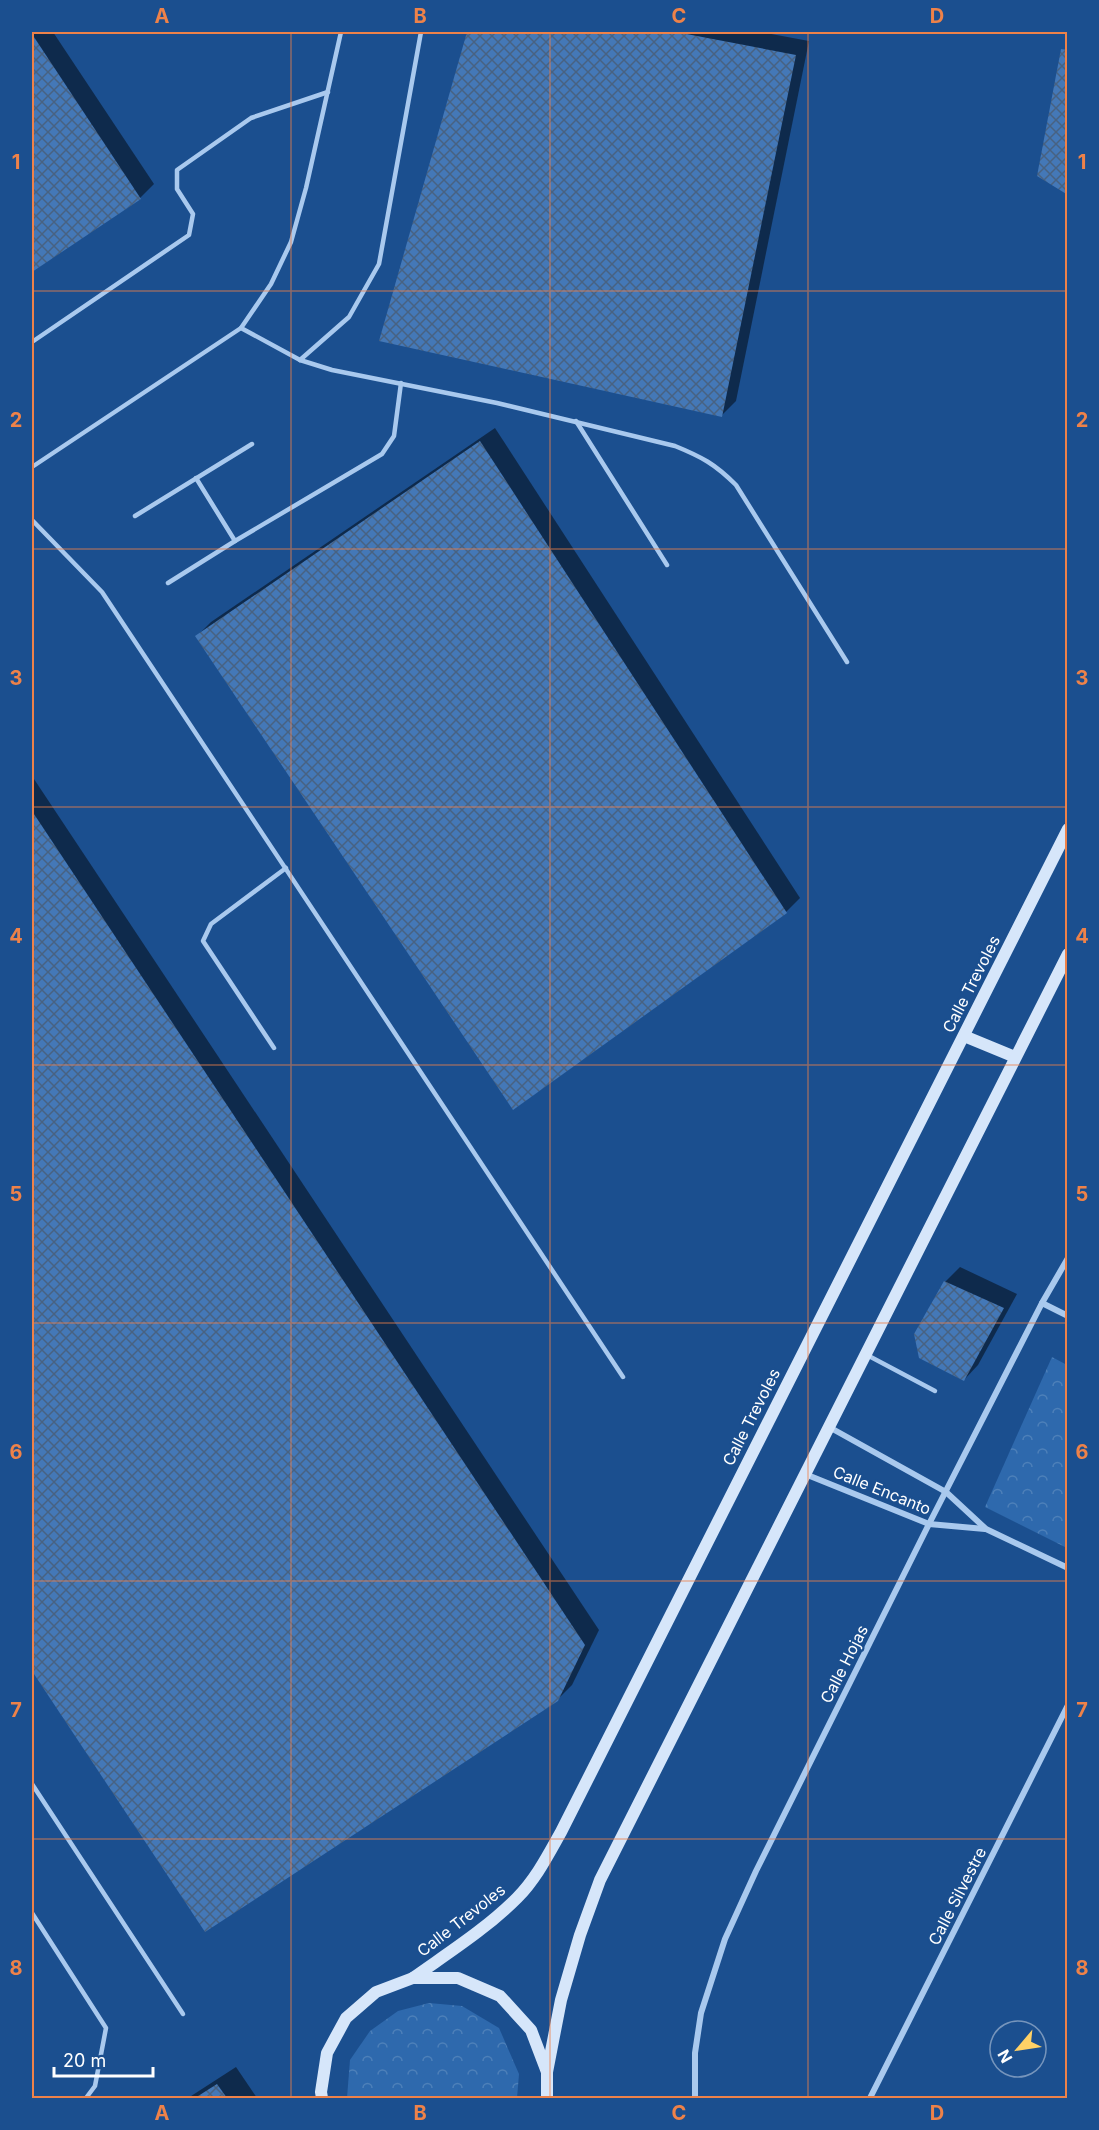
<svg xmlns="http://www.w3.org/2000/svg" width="1099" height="2130" font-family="Inter,sans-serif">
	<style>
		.forest { fill: url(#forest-crowns) }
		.shadow { fill: #0007 }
		.building { fill: url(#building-cross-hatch) }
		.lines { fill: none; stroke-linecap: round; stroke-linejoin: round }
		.lane { stroke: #a9c9ee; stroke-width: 4.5 }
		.street { stroke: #a9c9ee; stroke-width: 6 }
		.secondary { stroke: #d6e6fa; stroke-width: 12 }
		.grid { fill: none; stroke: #ee8249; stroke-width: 1.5; stroke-opacity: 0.55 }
		.labels { text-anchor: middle; stroke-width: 4.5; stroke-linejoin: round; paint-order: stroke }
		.street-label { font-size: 16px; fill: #fff; stroke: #1b4f8f }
		.neatline { fill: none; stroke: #ee8249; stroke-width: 2 }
		.grid-label { font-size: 20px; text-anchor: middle; font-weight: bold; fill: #ee8249 }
	</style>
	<defs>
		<pattern id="forest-crowns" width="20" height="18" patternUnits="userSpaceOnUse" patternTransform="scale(1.5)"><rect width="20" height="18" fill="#2e69ad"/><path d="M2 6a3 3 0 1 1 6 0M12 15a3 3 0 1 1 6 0" fill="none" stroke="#4d80b9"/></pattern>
		<pattern id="building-cross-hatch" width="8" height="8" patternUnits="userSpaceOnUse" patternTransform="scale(1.5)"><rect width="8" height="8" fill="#4478b7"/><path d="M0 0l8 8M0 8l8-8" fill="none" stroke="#486282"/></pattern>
	</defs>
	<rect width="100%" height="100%" fill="#1b4f8f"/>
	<g class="forest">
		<path d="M1052,1357L1067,1365V1548L985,1507Z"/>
		<path d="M429,2003L462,2006L499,2028L519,2074L517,2098H347L350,2060L370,2031L398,2011Z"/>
	</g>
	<g class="shadow">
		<path d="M32,32H53L154,184L140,198L32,270Z"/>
		<path d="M469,32H761L809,41L736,401L722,415L381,340Z"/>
		<path d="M495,428L800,898L786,912L197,636L211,622Z"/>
		<path d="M32,776L599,1630L572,1685L557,1700L205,1930L32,1668Z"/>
		<path d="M960,1267L1017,1294L978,1365L964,1380L916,1335L945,1282Z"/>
		<path d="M236,2067L257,2098H188Z"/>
	</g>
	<g class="building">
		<path d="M467,32H676L796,55L722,417L379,341Z"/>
		<path d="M32,34L141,199L32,272Z"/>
		<path d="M1061,49L1068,50V195L1037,176Z"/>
		<path d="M480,441L787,913L513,1110L195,636Z"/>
		<path d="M32,811L585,1645L558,1701L205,1932L32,1671Z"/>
		<path d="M944,1281L1004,1308L964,1381L919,1358L914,1334Z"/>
		<path d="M217,2084L227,2098H195Z"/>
	</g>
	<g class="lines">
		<g class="lane">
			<path d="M241,328L300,360L332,370L497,403L675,446C702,457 715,464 736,485L847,662"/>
			<path d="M32,342L189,235L193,214L177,189V170L251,118L328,92"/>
			<path d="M300,360L349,317L379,264L421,32"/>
			<path d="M576,421L667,565"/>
			<path d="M32,467L241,328L271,284L291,242L306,188L341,32"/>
			<path d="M196,478L235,541"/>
			<path d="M135,516L252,444"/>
			<path d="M32,520L102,592L623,1377"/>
			<path d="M168,583L235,541L382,454L394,436L401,383"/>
			<path d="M274,1048L203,941L211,924L286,868"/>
			<path d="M867,1355L935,1391"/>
			<path d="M32,1784L183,2014"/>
			<path d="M32,1913L106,2028L95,2086L86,2098"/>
		</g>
		<g class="street">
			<path d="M1042,1303L1068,1316"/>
			<path d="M829,1427L946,1492L986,1529L1068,1568"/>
			<path d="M805,1474L929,1524L985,1529"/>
			<path d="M695,2098V2053L701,2013L725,1939L756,1871L929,1524L1042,1303L1068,1258"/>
			<path d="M870,2098L1068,1705"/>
		</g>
		<g class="secondary">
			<path d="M964,1036L1015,1057"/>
			<path d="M413,1978C448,1953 486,1929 517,1898C536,1879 548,1855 561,1832L1068,829"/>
			<path d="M547,2072L561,2000L580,1935L600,1880L1068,954"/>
			<path d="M322,2098L321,2092L327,2053L346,2018L376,1992L413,1978H458L500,1996L531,2030L547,2072V2098"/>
		</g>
	</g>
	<path class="grid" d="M291,32V2098M550,32V2098M808,32V2098M32,291H1068M32,549H1068M32,807H1068M32,1065H1068M32,1323H1068M32,1581H1068M32,1839H1068"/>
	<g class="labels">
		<g class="street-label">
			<text transform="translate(971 984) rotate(-63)" y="6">Calle Trevoles</text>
			<text transform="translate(751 1417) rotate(-63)" y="6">Calle Trevoles</text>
			<text transform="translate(882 1490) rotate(22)" y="6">Calle Encanto</text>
			<text transform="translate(844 1664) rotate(-63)" y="6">Calle Hojas</text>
			<text transform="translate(957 1896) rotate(-63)" y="6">Calle Silvestre</text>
			<text transform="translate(461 1920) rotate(-38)" y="6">Calle Trevoles</text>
		</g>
	</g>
	<rect width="1099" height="2130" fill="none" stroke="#1b4f8f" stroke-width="66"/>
	<g transform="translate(1018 2049) rotate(241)"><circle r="28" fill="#1b4f8f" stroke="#7695bc" stroke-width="1.5"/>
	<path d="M0-4.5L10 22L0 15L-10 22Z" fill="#ffd166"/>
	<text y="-9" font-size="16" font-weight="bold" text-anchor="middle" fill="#ffffff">N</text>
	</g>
	<path d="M54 2067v9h99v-9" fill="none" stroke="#ffffff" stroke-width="3"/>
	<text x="63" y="2067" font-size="18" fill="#ffffff" stroke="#1b4f8f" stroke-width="4.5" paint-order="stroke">20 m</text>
	<rect x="33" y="33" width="1033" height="2064" class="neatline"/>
	<g class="grid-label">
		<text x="162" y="23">A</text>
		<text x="420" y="23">B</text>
		<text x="679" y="23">C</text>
		<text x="937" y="23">D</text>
		<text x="16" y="169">1</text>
		<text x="1082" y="169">1</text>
		<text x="16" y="427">2</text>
		<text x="1082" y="427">2</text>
		<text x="16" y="685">3</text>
		<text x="1082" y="685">3</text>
		<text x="16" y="943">4</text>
		<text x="1082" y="943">4</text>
		<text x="16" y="1201">5</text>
		<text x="1082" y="1201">5</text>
		<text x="16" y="1459">6</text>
		<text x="1082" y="1459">6</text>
		<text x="16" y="1717">7</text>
		<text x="1082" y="1717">7</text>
		<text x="16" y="1975">8</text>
		<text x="1082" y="1975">8</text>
		<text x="162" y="2120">A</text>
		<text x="420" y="2120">B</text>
		<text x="679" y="2120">C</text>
		<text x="937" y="2120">D</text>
	</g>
</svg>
